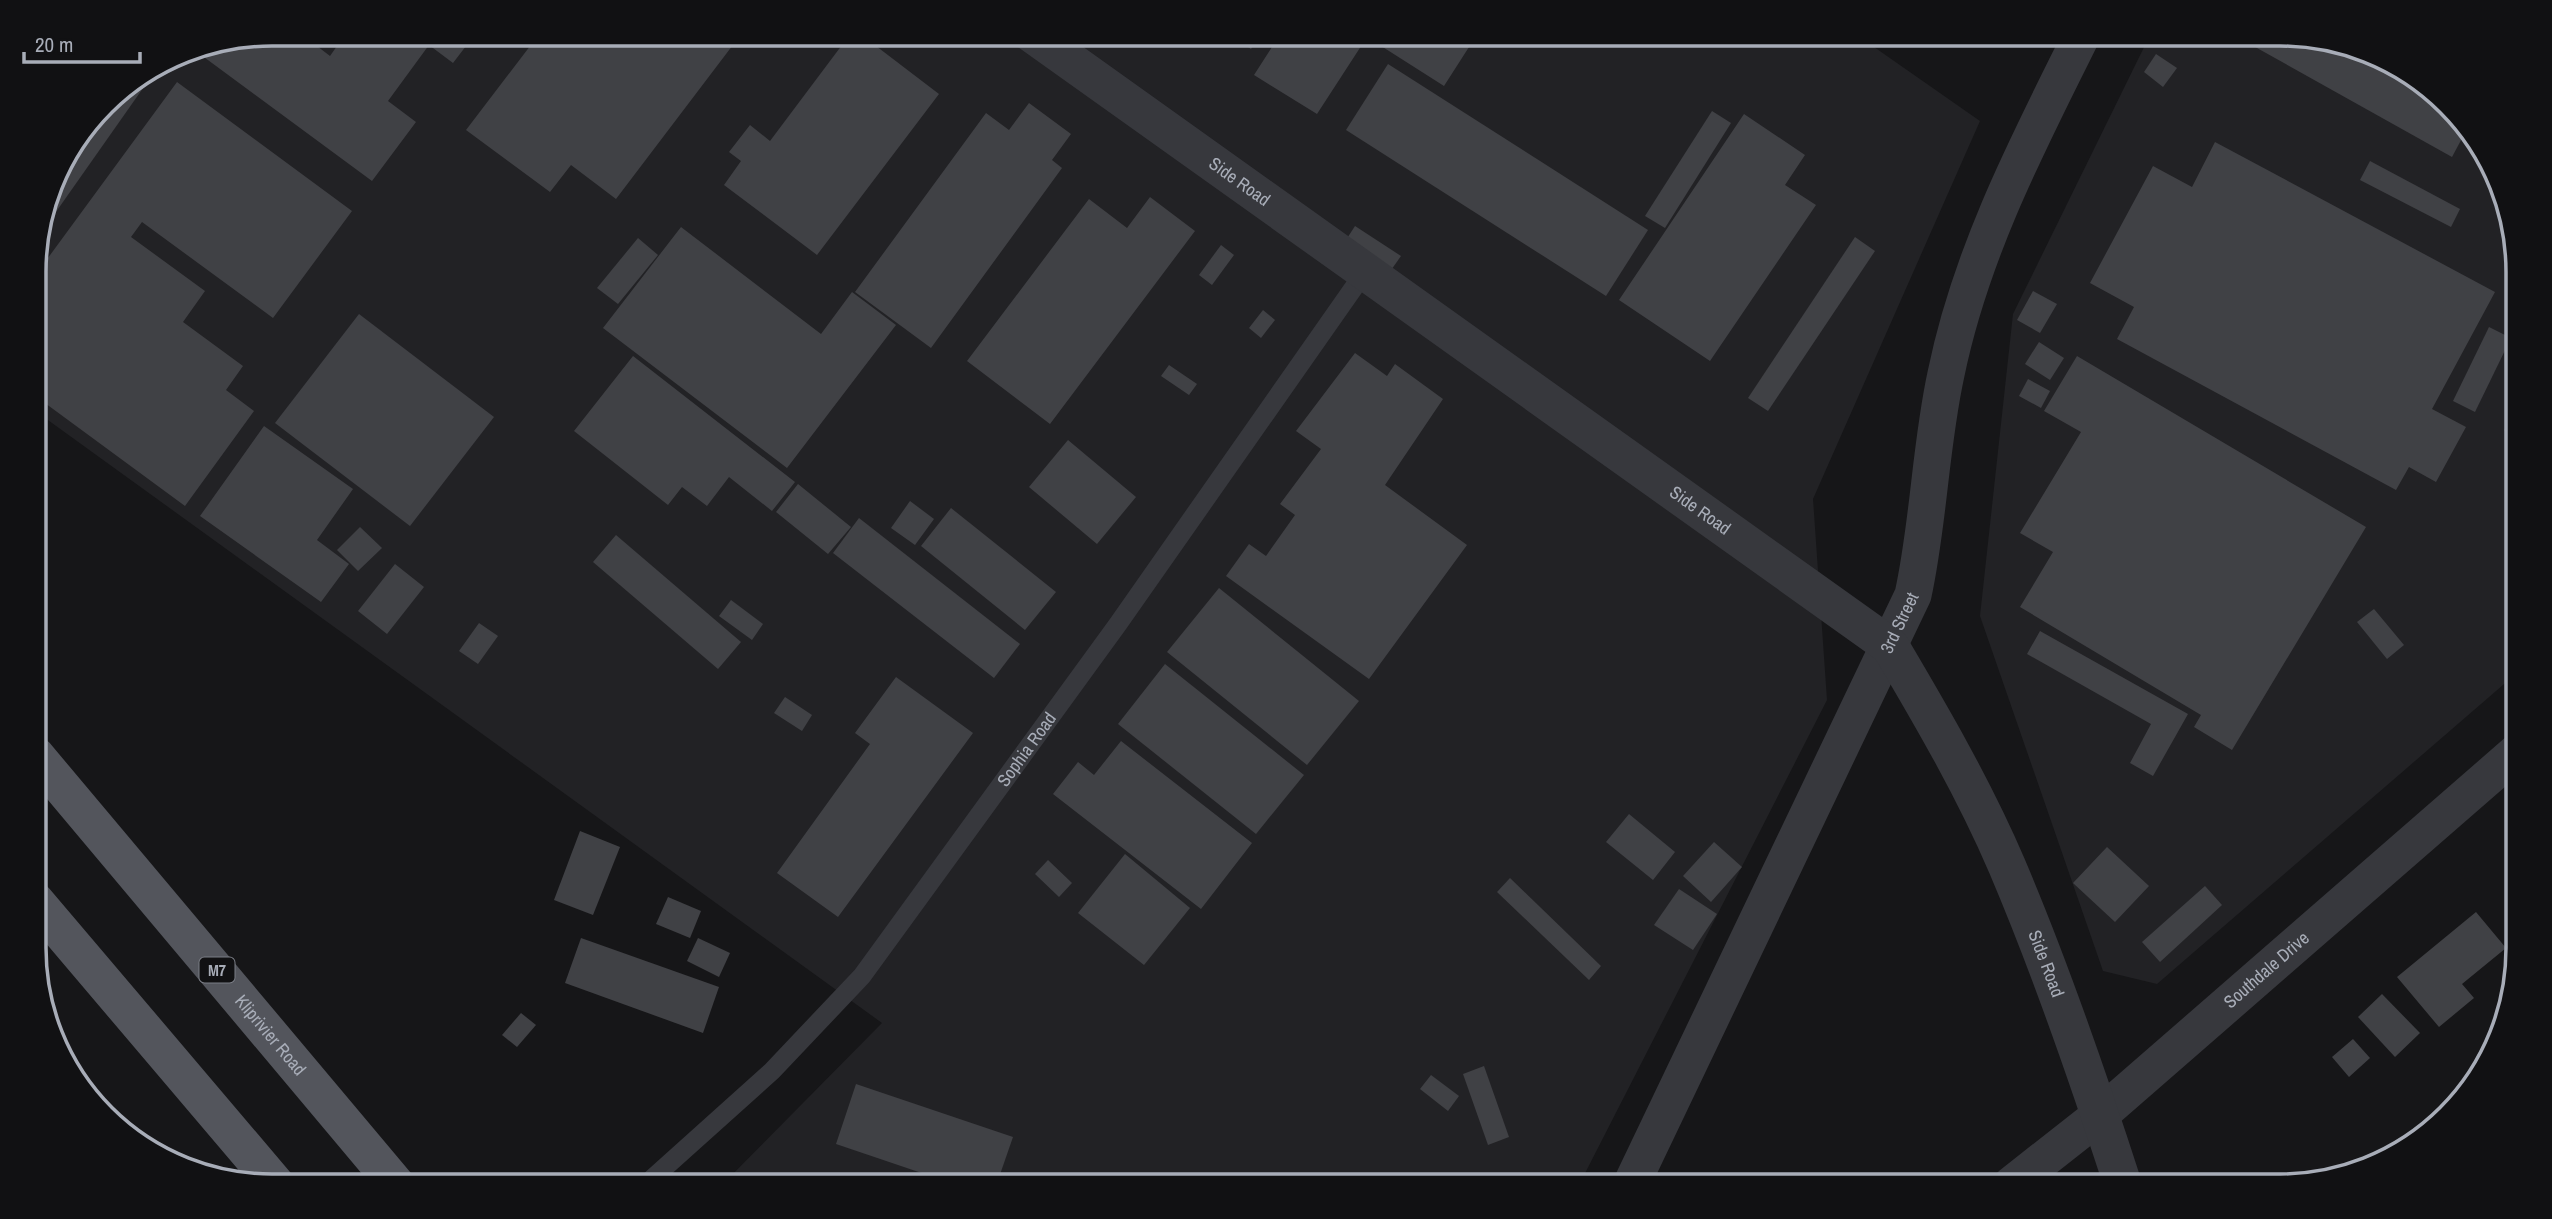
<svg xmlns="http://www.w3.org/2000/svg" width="2552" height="1219" font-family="'Archivo Narrow',sans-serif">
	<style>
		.built { fill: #222225 }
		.building { fill: #404145 }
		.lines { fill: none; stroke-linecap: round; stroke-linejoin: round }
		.service { stroke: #37383d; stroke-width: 19 }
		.minor { stroke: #37383d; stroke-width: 37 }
		.tertiary { stroke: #37383d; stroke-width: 38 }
		.primary { stroke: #53555c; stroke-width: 38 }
		.labels { text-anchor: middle; stroke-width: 5; stroke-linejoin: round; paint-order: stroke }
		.shield { fill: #111113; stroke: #7b7e86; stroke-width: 2 }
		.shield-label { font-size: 16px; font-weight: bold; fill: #a8adb8 }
		.street-label { font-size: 18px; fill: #a8adb8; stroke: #111113 }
		.rim { fill: none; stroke: #a8adb8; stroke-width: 3.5 }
	</style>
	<rect width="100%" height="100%" fill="#161618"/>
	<g class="built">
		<path d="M271,33H1854L1980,121L1813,499L1827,700L1579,1185L721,1186L882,1023L34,410V255L58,166L114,93L180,51Z"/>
		<path d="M2151,33H2281L2386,58L2478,139L2517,240L2518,672L2157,984L2103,971L1980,616L2013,314Z"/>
	</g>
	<g class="building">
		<path d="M271,33H300L330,56L346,33H476L453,63L429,45L388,101L416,122L372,181L193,49Z"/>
		<path d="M540,33H742L616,199L571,165L550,192L466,130Z"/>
		<path d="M851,33H859L939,94L817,255L724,185L741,161L729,152L750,125L770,141Z"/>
		<path d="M1227,33H1262L1251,49Z"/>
		<path d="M1281,33H1478L1444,86L1367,37L1317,114L1254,75Z"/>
		<path d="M1797,33H1824L1813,47Z"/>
		<path d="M2253,33H2281L2386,58L2467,129L2452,157L2248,43Z"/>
		<path d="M2156,54L2177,68L2163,87L2144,72Z"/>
		<path d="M160,64L51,219L45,215L58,166L114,93Z"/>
		<path d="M1388,64L1648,230L1606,296L1346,130Z"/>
		<path d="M177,82L352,211L273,318L142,222L131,237L205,291L183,322L243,366L226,390L254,411L185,506L34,395V277Z"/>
		<path d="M1029,103L1071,134L1052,160L1062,168L931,348L855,292L986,113L1009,130Z"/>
		<path d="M1712,111L1731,123L1665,228L1645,216Z"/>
		<path d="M1744,114L1805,155L1785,185L1816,205L1710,361L1619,300Z"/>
		<path d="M2215,142L2495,292L2432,409L2466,427L2436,482L2409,467L2396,490L2117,339L2134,307L2090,283L2153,166L2192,187Z"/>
		<path d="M2370,161L2460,209L2451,227L2360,180Z"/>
		<path d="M1150,197L1195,231L1050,424L967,361L1089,199L1127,228Z"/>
		<path d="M1355,226L1401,256L1389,273L1344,243Z"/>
		<path d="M681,227L821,334L852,292L896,325L787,468L603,328Z"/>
		<path d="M1855,237L1875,251L1768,411L1748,398Z"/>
		<path d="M638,238L658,255L618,304L597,288Z"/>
		<path d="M1221,245L1234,255L1212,285L1199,275Z"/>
		<path d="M2033,291L2057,304L2040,333L2017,320Z"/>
		<path d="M1263,310L1275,320L1261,338L1249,328Z"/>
		<path d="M359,314L494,417L410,526L275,423Z"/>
		<path d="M2489,327L2511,338L2475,412L2453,401Z"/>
		<path d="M2039,342L2064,358L2050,380L2025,364Z"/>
		<path d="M1355,353L1387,376L1395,364L1443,399L1385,485L1467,545L1369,679L1226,576L1249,544L1266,556L1295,515L1280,504L1321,449L1296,431Z"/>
		<path d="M633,356L795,482L772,511L729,477L707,506L682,487L668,505L574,431Z"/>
		<path d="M2077,356L2366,527L2232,750L2194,727L2201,715L2020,607L2053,552L2020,533L2081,432L2044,411Z"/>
		<path d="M1169,365L1197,384L1189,395L1161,376Z"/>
		<path d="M2028,379L2050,391L2041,408L2019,396Z"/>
		<path d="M2512,417L2517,420V439L2504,430Z"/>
		<path d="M264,426L353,489L317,540L349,564L321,602L200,516Z"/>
		<path d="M1068,440L1136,497L1097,544L1029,487Z"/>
		<path d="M798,484L851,527L828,554L776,512Z"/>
		<path d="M910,501L934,519L915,545L891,528Z"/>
		<path d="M951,508L1056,592L1025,630L921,546Z"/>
		<path d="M859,518L1020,644L994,678L833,553Z"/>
		<path d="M360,527L382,548L358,571L337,550Z"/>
		<path d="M616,535L741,642L718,669L593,562Z"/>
		<path d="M395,564L424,587L387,634L358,611Z"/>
		<path d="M1219,588L1359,701L1307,765L1167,652Z"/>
		<path d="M731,600L763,624L752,640L719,616Z"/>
		<path d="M2374,609L2404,645L2387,659L2357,622Z"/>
		<path d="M479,623L498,636L478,664L459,651Z"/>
		<path d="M2040,631L2188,714L2153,776L2130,763L2151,724L2027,654Z"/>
		<path d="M1165,664L1304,775L1256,834L1118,724Z"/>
		<path d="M896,677L973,733L838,917L777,873L870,744L855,733Z"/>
		<path d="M785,697L812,715L802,731L774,713Z"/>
		<path d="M1121,741L1252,843L1201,909L1053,794L1078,762L1094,775Z"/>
		<path d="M1629,814L1675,852L1653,880L1606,842Z"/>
		<path d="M580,831L620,847L593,915L554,900Z"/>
		<path d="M1714,842L1742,867L1711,902L1683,876Z"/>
		<path d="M2107,847L2149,886L2115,922L2073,883Z"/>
		<path d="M1125,854L1190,908L1144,965L1078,913Z"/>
		<path d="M1048,860L1072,883L1059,897L1035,874Z"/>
		<path d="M1510,878L1601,966L1589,980L1497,892Z"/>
		<path d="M2205,886L2222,905L2160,962L2142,942Z"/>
		<path d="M1679,889L1717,914L1693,950L1654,925Z"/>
		<path d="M668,897L701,911L690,938L656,924Z"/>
		<path d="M2476,912L2506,948L2462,984L2474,998L2439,1027L2397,977Z"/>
		<path d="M581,938L719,987L703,1033L565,983Z"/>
		<path d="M698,938L730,953L719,977L687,961Z"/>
		<path d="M2382,994L2420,1033L2395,1057L2358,1017Z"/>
		<path d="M521,1013L536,1025L517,1047L502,1035Z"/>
		<path d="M2353,1039L2370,1058L2349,1077L2332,1057Z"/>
		<path d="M1484,1066L1509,1137L1488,1145L1463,1074Z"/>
		<path d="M1431,1075L1459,1096L1448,1111L1420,1089Z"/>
		<path d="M856,1084L1013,1137L996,1186H960L836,1144Z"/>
	</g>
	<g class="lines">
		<path class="service" id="s1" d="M644,1186L772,1071L862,976L1118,624L1364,273"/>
		<g class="minor">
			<path id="s2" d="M1631,1185L1913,595C1929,522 1930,447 1946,374C1971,252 2028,143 2083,33"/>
			<path id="s3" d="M2011,1185L2100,1115L2518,751"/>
		</g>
		<path class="tertiary" id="s4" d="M1031,33L1890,646C1932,717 1974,789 2007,866C2050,967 2089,1080 2123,1185"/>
		<g class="primary">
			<path id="s5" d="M35,755L397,1186"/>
			<path d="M35,901L277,1186"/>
		</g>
	</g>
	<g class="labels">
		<rect class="shield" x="199.5" y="957.5" width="35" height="25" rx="5"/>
		<g class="shield-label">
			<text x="217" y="976">M7</text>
		</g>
		<g class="street-label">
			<text dy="6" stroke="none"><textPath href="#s4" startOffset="256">Side Road</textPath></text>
			<text dy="6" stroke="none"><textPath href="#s4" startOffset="822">Side Road</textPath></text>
			<text dy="6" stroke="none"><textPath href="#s2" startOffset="623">3rd Street</textPath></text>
			<text dy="6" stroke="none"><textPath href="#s1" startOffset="583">Sophia Road</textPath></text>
			<text dy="6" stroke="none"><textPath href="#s4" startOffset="1410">Side Road</textPath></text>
			<text dy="6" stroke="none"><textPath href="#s3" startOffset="334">Southdale Drive</textPath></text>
			<text dy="6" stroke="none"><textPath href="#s5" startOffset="366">Kliprivier Road</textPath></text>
		</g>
	</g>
	<path d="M0 0H2552V1219H0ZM272 46H2280A226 226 0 0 1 2506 272V948A226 226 0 0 1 2280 1174H272A226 226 0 0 1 46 948V272A226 226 0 0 1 272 46Z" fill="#111113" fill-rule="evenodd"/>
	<path class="rim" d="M272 46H2280A226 226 0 0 1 2506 272V948A226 226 0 0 1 2280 1174H272A226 226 0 0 1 46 948V272A226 226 0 0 1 272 46Z"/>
	<path d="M24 52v10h116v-10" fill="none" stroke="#a8adb8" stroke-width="3.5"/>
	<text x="35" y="52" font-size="21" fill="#a8adb8" stroke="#111113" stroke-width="5" paint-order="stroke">20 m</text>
</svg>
